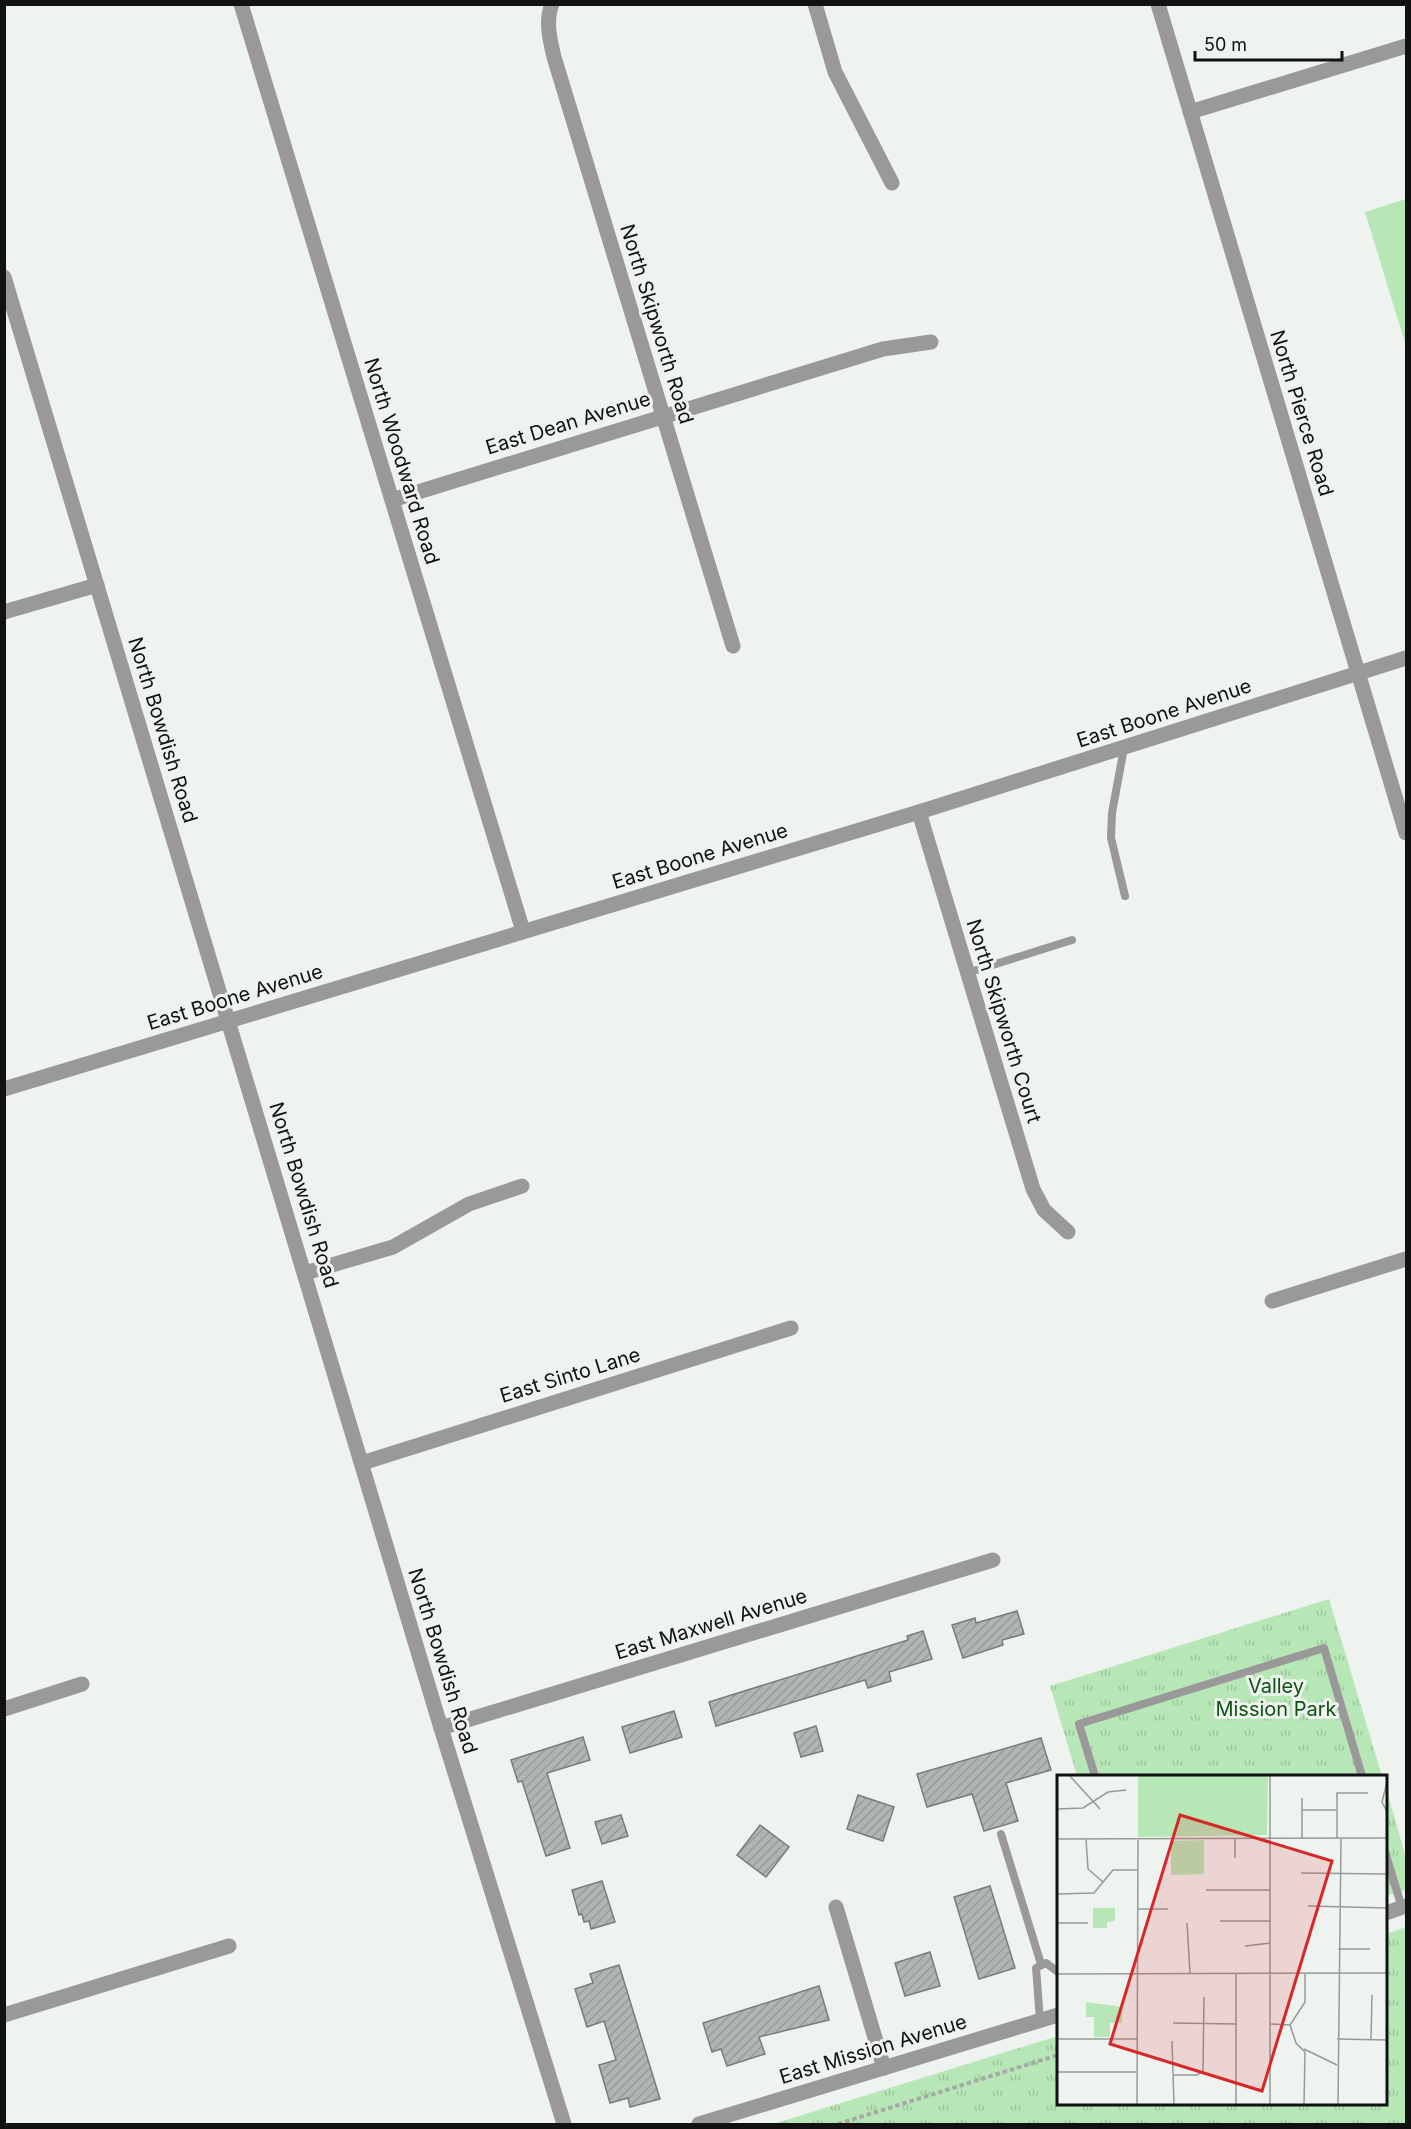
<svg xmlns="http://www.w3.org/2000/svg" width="1411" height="2129" font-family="Inter,sans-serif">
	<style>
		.grass { fill: #b8e7b7 }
		.park { fill: url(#park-tufts) }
		.building { fill: url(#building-hatch); stroke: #797d79; stroke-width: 1.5 }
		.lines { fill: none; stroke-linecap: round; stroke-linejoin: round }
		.path { stroke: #a6a9a6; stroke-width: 4; stroke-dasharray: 4.5 3; stroke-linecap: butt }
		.service { stroke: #9a9899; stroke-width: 8 }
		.minor { stroke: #9a9899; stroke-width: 15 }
		.tertiary { stroke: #9a9899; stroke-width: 15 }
		.labels { text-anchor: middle; stroke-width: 6; stroke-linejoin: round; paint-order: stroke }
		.street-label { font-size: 20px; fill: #101110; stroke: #eff3ef }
		.park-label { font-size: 20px; fill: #105115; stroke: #eff3ef }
		.inset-road { fill: none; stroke: #969996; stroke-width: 1.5 }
		.view { fill: #d62828; fill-opacity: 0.15; stroke: #d62828; stroke-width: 3 }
		.inset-edge { fill: none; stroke: #101110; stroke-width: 3 }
	</style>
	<defs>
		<pattern id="park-tufts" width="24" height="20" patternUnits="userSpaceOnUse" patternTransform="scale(1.5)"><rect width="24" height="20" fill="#b8e7b7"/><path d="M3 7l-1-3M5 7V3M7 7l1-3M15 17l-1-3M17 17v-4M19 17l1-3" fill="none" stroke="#9dc59c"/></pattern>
		<pattern id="building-hatch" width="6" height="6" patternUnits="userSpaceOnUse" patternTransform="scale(1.5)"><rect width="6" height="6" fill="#b2b6b2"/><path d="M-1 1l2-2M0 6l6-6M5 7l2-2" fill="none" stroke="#989b98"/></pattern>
	</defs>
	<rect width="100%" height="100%" fill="#eff3ef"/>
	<path class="grass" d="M1406,199V346L1365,212Z"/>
	<g class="park">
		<path d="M1329,1599L1382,1776H1077L1050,1686Z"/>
		<path d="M1386,1788L1406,1858V1890L1386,1896Z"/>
		<path d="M1406,1927V2124H773L1058,2036V2104H1386V1934Z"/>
	</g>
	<g class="building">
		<path d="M1017,1611L1024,1634L1002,1640L1003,1645L963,1658L952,1625L975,1618L976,1623Z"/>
		<path d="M923,1631L932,1659L889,1672L891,1681L868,1688L865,1680L716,1726L709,1702L908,1640L907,1636Z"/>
		<path d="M674,1711L682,1737L630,1753L622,1727Z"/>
		<path d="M816,1726L823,1751L801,1757L794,1733Z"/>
		<path d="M583,1737L590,1760L547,1773L570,1848L546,1856L522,1781L518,1782L511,1760Z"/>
		<path d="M1041,1738L1051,1770L1006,1783L1018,1821L984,1831L972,1794L927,1807L917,1774Z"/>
		<path d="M858,1795L894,1807L883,1841L847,1829Z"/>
		<path d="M621,1815L628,1836L602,1844L595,1822Z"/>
		<path d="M760,1825L789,1847L766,1877L737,1855Z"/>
		<path d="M602,1881L615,1922L591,1929L589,1921L584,1922L582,1914L579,1915L572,1890Z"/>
		<path d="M990,1886L1015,1968L979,1979L954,1897Z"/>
		<path d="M930,1952L940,1986L905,1996L895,1963Z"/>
		<path d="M619,1965L660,2099L630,2107L628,2098L610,2103L599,2065L616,2060L604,2021L587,2027L575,1989L593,1983L590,1974Z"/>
		<path d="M819,1986L829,2020L759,2037L765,2054L727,2066L721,2049L712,2052L703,2023Z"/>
	</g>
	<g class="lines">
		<path class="path" d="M838,2124L1058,2055"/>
		<g class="service">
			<path d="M1124,748L1112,813L1111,838L1125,896"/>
			<path d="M967,973L1072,940"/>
			<path d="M1095,1776L1079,1724L1324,1648L1362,1776"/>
			<path d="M1001,1834L1041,1964"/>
			<path d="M1386,1855L1402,1908"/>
			<path d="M1040,2020L1036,1968L1046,1963L1058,1972"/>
		</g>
		<g class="minor">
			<path d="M241,4L523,931"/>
			<path d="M552,4C545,21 550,40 554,57L733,646"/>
			<path d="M815,4L835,72L892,183"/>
			<path d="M1158,4L1406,833"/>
			<path d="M1190,112L1406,46"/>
			<path d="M392,500L883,349L931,342"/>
			<path d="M4,612L97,585"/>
			<path d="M919,812L1033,1189L1044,1210L1068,1232"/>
			<path d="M4,1089L919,812L1406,658"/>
			<path d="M305,1273L393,1247L469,1204L522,1186"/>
			<path d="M1272,1301L1406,1259"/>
			<path d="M362,1463L791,1328"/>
			<path d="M4,1709L82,1684"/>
			<path d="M441,1728L993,1560"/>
			<path d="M836,1907L884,2068"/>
			<path d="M4,2015L229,1946"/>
		</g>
		<g class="tertiary">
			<path d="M4,277L441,1728L564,2124"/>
			<path d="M1386,1913L1406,1906"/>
			<path d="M699,2124L1058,2015"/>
		</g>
	</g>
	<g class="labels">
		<g class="street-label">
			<text transform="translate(657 324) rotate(73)" y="7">North Skipworth Road</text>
			<text transform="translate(1302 413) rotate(73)" y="7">North Pierce Road</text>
			<text transform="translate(568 423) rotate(-17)" y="7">East Dean Avenue</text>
			<text transform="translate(402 461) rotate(73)" y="7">North Woodward Road</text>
			<text transform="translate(1164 713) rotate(-18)" y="7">East Boone Avenue</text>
			<text transform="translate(163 730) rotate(73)" y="7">North Bowdish Road</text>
			<text transform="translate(700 856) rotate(-17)" y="7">East Boone Avenue</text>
			<text transform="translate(235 997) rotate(-17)" y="7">East Boone Avenue</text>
			<text transform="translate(1004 1021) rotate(73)" y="7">North Skipworth Court</text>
			<text transform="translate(304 1195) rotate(73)" y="7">North Bowdish Road</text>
			<text transform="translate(570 1375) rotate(-17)" y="7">East Sinto Lane</text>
			<text transform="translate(711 1624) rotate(-17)" y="7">East Maxwell Avenue</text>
			<text transform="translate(443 1661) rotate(73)" y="7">North Bowdish Road</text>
			<text transform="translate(873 2049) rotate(-17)" y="7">East Mission Avenue</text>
		</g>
		<g class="park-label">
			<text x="1276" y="1693">Valley<tspan x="1276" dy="23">Mission Park</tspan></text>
		</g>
	</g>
	<g transform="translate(1057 1775)">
		<rect width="330" height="330" fill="#eff3ef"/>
		<path d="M36,133H58V146L50,147V153H36ZM29,227L65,232V248H53V262H37V242H29Z" fill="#b8e7b7"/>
		<path d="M81,0H211L210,60L81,62ZM147,65V99L114,100V66Z" fill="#b8e7b7"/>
		<path class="inset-road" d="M12,0L43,34M213,0V330M330,7L325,27L330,37M245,23V64M0,34L26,33L51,17L69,15M245,35H279M280,63V18H311M0,64L330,63M29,64L31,94L46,107M178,83V64M244,98L330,99M149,115H213M0,119L37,118L56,95H81M251,131L330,133M81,134H111M163,146H214M0,148H31M130,148L133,198M188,171L214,168M281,174H313M0,199L330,198M116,248L179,249M214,249L233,250M0,264H80M280,264L330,265M314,264L315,220M115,266L117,330M247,274L280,290M0,297H79M117,300H140L146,296L147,222M80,330L81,65M179,330V198M247,330L248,277L239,268L233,250L248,227V198M281,330L284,63"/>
		<path class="view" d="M123,40L275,86L205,316L53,269Z"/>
		<rect width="330" height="330" class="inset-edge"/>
	</g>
	<rect width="1411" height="2129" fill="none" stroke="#101110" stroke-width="12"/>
	<path d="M1195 51v9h147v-9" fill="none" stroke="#101110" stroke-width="3"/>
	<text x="1204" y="51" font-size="18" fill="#101110" stroke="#eff3ef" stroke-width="4.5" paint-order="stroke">50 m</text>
</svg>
